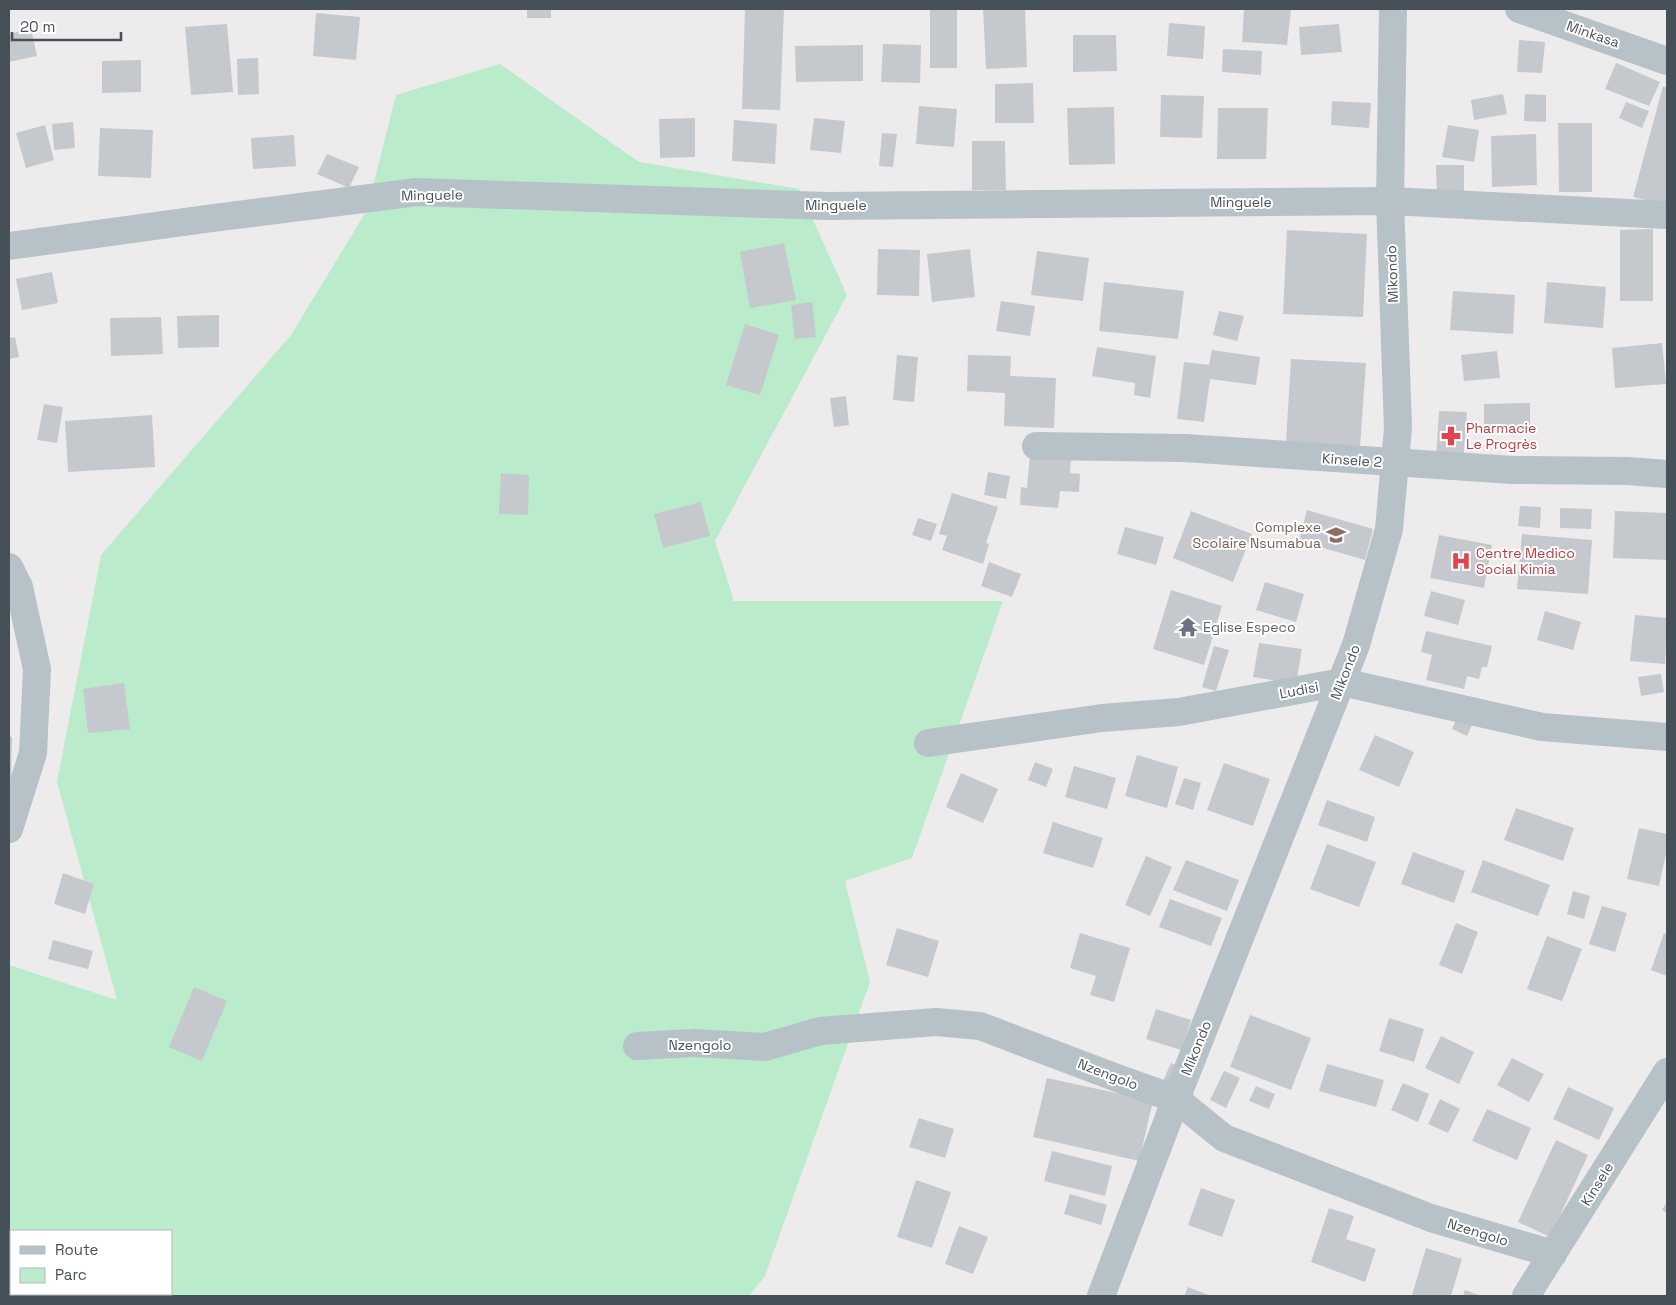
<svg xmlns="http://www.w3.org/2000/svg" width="1676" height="1305" font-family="'Space Grotesk',sans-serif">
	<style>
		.green { fill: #baebcb; fill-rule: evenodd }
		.building { fill: #c5c9ce }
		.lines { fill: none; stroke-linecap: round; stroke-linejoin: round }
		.street { stroke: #b7c1c8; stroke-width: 28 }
		.labels { text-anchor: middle; stroke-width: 4; stroke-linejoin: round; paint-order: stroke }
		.street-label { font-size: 14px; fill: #455058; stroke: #fff }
		.health-label { font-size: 14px; fill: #be3a42; stroke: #fff; text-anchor: start }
		.education-label { font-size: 14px; fill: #785e54; stroke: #fff; text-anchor: end }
		.worship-label { font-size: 14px; fill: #5b616d; stroke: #fff; text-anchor: start }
	</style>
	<rect width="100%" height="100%" fill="#eeebec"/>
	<path class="green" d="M500,64L639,162L799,189L847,295L715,541L734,601H1003L912,858L845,881L870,982L765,1276L749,1296H9V965L117,1000L57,782L101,555L291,335L367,210L396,95ZM11,1231H171V1294H11Z"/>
	<g class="building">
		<rect x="527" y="9" width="24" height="9"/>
		<path d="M745,9H784L780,110L742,109Z"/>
		<rect x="930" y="9" width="27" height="59"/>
		<path d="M983,9H1025L1027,67L986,69Z"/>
		<path d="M1244,9H1291L1287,45L1242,42Z"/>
		<path d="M316,13L360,17L356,60L313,56Z"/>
		<path d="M1169,23L1205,26L1203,59L1167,56Z"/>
		<path d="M227,24L233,92L191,95L185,27Z"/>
		<path d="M1339,24L1342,52L1301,55L1299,27Z"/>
		<path d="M31,29L37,56L9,62V34Z"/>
		<path d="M1073,35H1116L1117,71L1073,72Z"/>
		<path d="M1519,40L1545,42L1542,73L1517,72Z"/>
		<path d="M883,44L921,45L920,83L881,82Z"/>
		<path d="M863,45V81L796,82L795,46Z"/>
		<path d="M1223,49L1262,51L1261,75L1222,72Z"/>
		<path d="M258,58L259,94L238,95L237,59Z"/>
		<path d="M141,60V92L102,93V61Z"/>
		<path d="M1616,63L1660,82L1649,106L1605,89Z"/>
		<path d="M1033,83L1034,123H995V84Z"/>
		<path d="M1663,86L1667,88V200L1666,205L1633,197Z"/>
		<path d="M1503,94L1507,114L1474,120L1471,100Z"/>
		<path d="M1525,94L1546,95V122L1524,121Z"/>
		<path d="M1161,95L1204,96L1202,138L1160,137Z"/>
		<path d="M1332,101L1371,103L1369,128L1331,125Z"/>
		<path d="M1626,102L1649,111L1642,128L1619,118Z"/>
		<path d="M919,106L957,109L954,147L916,144Z"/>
		<path d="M1114,107L1115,164L1069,165L1067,108Z"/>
		<path d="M1218,108H1268L1266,159H1217Z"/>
		<path d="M695,118V157L660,158L659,119Z"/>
		<path d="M814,118L845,121L841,153L810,150Z"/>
		<path d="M734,120L777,124L775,164L732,161Z"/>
		<path d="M73,122L75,148L54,150L52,124Z"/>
		<path d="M1558,123H1592V192H1559Z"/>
		<path d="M45,125L54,160L26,168L16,133Z"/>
		<path d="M1448,125L1479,130L1474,162L1442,157Z"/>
		<path d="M100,128L153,130L151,178L98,176Z"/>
		<path d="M882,133L897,134L893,167L879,166Z"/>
		<path d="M1536,134L1537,185L1492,187L1491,136Z"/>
		<path d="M294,135L296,166L253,169L251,138Z"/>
		<path d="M972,141H1005L1006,190H972Z"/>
		<path d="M327,154L359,167L349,188L317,174Z"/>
		<path d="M1436,165H1464V197L1437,198Z"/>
		<path d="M1653,229V301H1620V230Z"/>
		<path d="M1287,230L1367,234L1363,317L1283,314Z"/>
		<path d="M784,243L796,300L750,308L740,252Z"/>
		<path d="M878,249L920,250L919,296L877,295Z"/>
		<path d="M970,249L975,297L932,302L927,254Z"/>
		<path d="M1037,251L1089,258L1083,301L1031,295Z"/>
		<path d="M52,272L58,303L22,310L16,279Z"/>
		<path d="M1104,282L1184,291L1178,339L1099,331Z"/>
		<path d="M1547,282L1606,287L1603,328L1544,323Z"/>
		<path d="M1453,291L1515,295L1513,334L1450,330Z"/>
		<path d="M1001,301L1035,306L1030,336L996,331Z"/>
		<path d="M812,302L816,337L795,339L791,305Z"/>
		<path d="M1219,311L1244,316L1237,341L1213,335Z"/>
		<path d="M219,315V347L178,348L177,316Z"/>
		<path d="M161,317L163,354L111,356L110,318Z"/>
		<path d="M745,324L779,335L760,395L726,385Z"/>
		<path d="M15,337L19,357L9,359V338Z"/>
		<path d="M1662,343L1666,384L1615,388L1612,348Z"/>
		<path d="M1097,347L1156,356L1150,398L1134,395L1135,383L1092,376Z"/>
		<path d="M1212,350L1260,357L1256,385L1210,379L1204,422L1177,419L1184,362L1209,365Z"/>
		<path d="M1497,351L1500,378L1464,381L1461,355Z"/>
		<path d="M897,355L918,357L914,402L893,400Z"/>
		<path d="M968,355L1011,356L1010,376L1056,378L1054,428L1004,426L1005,393L967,391Z"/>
		<path d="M1291,359L1366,363L1360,447L1286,442Z"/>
		<path d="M846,396L849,425L834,427L830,398Z"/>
		<path d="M1530,403V433H1484V404Z"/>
		<path d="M44,404L63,407L57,443L37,440Z"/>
		<path d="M1439,411L1467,412L1463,462L1436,459Z"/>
		<path d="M152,415L155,467L68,472L65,421Z"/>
		<path d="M1030,454L1071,458L1070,473L1080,474L1079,492L1060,491L1058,508L1020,505L1021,487L1027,488Z"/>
		<path d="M988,472L1010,476L1006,499L984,495Z"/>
		<path d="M501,473L529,475L528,515L499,514Z"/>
		<path d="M952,493L998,507L986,543L989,544L983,564L942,550L947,536L939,534Z"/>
		<path d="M701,502L710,536L663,548L654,514Z"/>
		<path d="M1520,506L1541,507L1540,528L1518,526Z"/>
		<path d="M1560,508L1592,509L1591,529L1560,528Z"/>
		<path d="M1307,510L1373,529L1365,560L1299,541Z"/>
		<path d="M1191,511L1252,534L1233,582L1173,558Z"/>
		<path d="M1615,511L1667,513V560L1613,558Z"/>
		<path d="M918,518L937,524L931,541L912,535Z"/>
		<path d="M1125,527L1164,537L1156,565L1117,554Z"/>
		<path d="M1522,534L1592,540L1588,594L1517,589Z"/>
		<path d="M1439,535L1492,545L1484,588L1430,578Z"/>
		<path d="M989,562L1021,574L1012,597L981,586Z"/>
		<path d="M1265,582L1304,594L1296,622L1256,610Z"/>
		<path d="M1171,590L1222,606L1204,665L1153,649Z"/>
		<path d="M1431,591L1465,600L1458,625L1424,616Z"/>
		<path d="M1545,611L1581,622L1573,650L1537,640Z"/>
		<path d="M1635,615L1667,618L1665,664L1630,661Z"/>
		<path d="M1426,631L1492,646L1487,667H1482L1479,679L1467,676L1464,689L1426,680L1432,655L1421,652Z"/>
		<path d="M1259,643L1302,649L1296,684L1253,677Z"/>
		<path d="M1214,646L1229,650L1216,691L1202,687Z"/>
		<path d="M1661,674L1664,692L1641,696L1638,677Z"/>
		<path d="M124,683L130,729L88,733L83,689Z"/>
		<path d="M1457,717L1473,723L1467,736L1452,729Z"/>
		<path d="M1375,735L1414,752L1399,787L1359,770Z"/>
		<path d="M9,736L12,737L11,787H9Z"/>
		<path d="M1137,755L1178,767L1167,808L1125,796Z"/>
		<path d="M1035,762L1053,769L1046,787L1028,780Z"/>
		<path d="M1224,763L1270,779L1253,826L1207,810Z"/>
		<path d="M1074,766L1116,778L1107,809L1065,797Z"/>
		<path d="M961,773L998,789L983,823L946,807Z"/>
		<path d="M1184,778L1201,783L1193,810L1175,804Z"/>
		<path d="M1327,800L1375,817L1367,842L1318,825Z"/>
		<path d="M1516,808L1574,828L1563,861L1504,840Z"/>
		<path d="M1053,822L1103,838L1093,868L1043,853Z"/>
		<path d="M1639,828L1667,834V849L1659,886L1627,879Z"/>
		<path d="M1327,844L1376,862L1359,907L1310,889Z"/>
		<path d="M1413,852L1465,871L1454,903L1401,884Z"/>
		<path d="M1146,856L1172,867L1150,916L1125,905Z"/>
		<path d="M1186,860L1239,880L1227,911L1173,890Z"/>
		<path d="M1483,860L1550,885L1538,916L1471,892Z"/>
		<path d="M63,873L94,884L85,914L54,904Z"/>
		<path d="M1573,891L1590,896L1584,919L1567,914Z"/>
		<path d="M1170,899L1222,918L1211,946L1159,927Z"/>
		<path d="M1602,906L1627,913L1615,952L1589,944Z"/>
		<path d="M1456,923L1478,932L1462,974L1439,965Z"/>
		<path d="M897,928L939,941L928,977L886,965Z"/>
		<path d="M1080,933L1130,948L1114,1002L1090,995L1096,976L1070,968Z"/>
		<path d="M1664,933L1667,935V976L1651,970Z"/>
		<path d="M1547,936L1582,949L1562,1001L1527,989Z"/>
		<path d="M53,940L93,951L88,969L48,959Z"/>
		<path d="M194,987L227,1001L202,1061L169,1047Z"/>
		<path d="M1156,1009L1191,1020L1181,1050L1146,1039Z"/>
		<path d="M1250,1015L1311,1038L1291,1090L1230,1067Z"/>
		<path d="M1389,1018L1424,1029L1414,1062L1379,1051Z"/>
		<path d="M1441,1036L1474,1052L1459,1084L1425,1068Z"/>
		<path d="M1512,1058L1544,1074L1529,1102L1497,1085Z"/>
		<path d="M1171,1063L1184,1068L1176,1087L1163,1081Z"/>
		<path d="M1327,1064L1384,1080L1376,1107L1319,1091Z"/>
		<path d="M1224,1071L1240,1078L1226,1108L1210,1100Z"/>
		<path d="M1047,1078L1153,1101L1139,1161L1033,1137Z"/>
		<path d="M1403,1083L1429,1094L1418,1122L1391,1110Z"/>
		<path d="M1256,1086L1275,1094L1269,1109L1249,1101Z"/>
		<path d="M1568,1087L1614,1108L1599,1140L1553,1119Z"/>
		<path d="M1440,1099L1460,1109L1448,1133L1428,1124Z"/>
		<path d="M1487,1109L1531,1128L1517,1160L1472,1141Z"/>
		<path d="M919,1118L954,1129L945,1158L909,1147Z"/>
		<path d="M1556,1140L1588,1155L1550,1237L1518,1222Z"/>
		<path d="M1052,1151L1112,1166L1105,1196L1044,1181Z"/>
		<path d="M916,1180L951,1192L932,1248L897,1237Z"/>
		<path d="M1201,1188L1235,1200L1222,1237L1188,1225Z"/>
		<path d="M1070,1194L1107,1205L1101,1225L1064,1214Z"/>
		<path d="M1667,1201V1213L1662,1210Z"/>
		<path d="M1329,1208L1354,1216L1346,1239L1376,1249L1365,1282L1311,1262Z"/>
		<path d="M959,1226L988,1237L973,1274L945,1264Z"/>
		<path d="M1426,1248L1462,1259L1451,1296L1412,1295Z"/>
		<path d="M1188,1287L1211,1296H1184Z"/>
		<path d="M1465,1290L1481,1296H1463Z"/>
	</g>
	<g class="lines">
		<g class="street">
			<path d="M1519,9L1667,61"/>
			<path d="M9,246L213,218L417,192L826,206L1390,201L1667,215"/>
			<path d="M1036,446L1185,448L1512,470L1628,471L1667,474"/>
			<path d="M9,567L19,587L37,669L33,753L9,829"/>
			<path d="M928,743L1102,718L1179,712L1342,682L1542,727L1667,737"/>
			<path d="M637,1046L695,1043L765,1047L820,1031L936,1022L980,1026L1125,1081L1176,1099L1224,1138L1431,1218L1553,1254"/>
			<path d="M1101,1296L1176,1099L1356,645L1389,529L1398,428L1390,201L1393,9"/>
			<path d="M1526,1296L1667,1072"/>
		</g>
	</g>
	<defs>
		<symbol id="pharmacy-bare" viewBox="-9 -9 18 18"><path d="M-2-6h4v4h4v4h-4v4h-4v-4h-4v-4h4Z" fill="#e0444e" stroke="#fff" stroke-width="2.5" paint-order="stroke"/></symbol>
		<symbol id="school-bare" viewBox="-9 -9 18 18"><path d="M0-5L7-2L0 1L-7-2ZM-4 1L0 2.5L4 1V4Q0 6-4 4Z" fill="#8d6e63" stroke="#fff" stroke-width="2.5" paint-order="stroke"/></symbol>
		<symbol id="hospital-bare" viewBox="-9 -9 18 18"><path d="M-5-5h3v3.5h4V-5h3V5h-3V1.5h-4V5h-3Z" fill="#e0444e" stroke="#fff" stroke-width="2.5" paint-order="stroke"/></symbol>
		<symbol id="temple-bare" viewBox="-9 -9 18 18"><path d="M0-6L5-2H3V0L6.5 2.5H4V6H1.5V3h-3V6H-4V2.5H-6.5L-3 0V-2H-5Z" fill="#6b7280" stroke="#fff" stroke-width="2.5" paint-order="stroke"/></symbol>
	</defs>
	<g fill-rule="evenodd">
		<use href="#pharmacy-bare" x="1437" y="422" width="28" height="28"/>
		<use href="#school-bare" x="1322" y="521" width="28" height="28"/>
		<use href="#hospital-bare" x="1447" y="547" width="28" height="28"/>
		<use href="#temple-bare" x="1174" y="613" width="28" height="28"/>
	</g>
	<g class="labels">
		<g class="street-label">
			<text transform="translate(1593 34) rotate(19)" y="5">Minkasa</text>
			<text transform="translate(432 195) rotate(-1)" y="5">Minguele</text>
			<text x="1241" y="207">Minguele</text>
			<text x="836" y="210">Minguele</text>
			<text transform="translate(1392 274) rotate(-92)" y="5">Mikondo</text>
			<text transform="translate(1352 460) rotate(4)" y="5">Kinsele 2</text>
			<text transform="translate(1345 672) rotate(-69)" y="5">Mikondo</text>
			<text transform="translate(1299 690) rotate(-11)" y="5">Ludisi</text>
			<text x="700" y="1050">Nzengolo</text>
			<text transform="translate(1196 1048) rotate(-68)" y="5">Mikondo</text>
			<text transform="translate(1108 1074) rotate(21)" y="5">Nzengolo</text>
			<text transform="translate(1597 1184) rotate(-58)" y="5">Kinsele</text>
			<text transform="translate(1478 1232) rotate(17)" y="5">Nzengolo</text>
		</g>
		<g class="health-label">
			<text x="1466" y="433">Pharmacie<tspan x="1466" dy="16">Le Progrès</tspan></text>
			<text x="1476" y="558">Centre Medico<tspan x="1476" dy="16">Social Kimia</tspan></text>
		</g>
		<g class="education-label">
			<text x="1321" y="532">Complexe<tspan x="1321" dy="16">Scolaire Nsumabua</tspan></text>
		</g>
		<g class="worship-label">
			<text x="1203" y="632">Eglise Especo</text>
		</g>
	</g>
	<rect width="1676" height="1305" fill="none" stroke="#455058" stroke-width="20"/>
	<rect x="10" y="1230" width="162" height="65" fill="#ffffff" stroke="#b5b9bc"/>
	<rect x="20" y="1246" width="25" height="8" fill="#b7c1c8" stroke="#b5b9bc"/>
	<text x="55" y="1255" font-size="15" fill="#455058">Route</text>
	<rect x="20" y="1268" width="25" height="15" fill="#baebcb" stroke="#b5b9bc"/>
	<text x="55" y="1280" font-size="15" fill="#455058">Parc</text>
	<path d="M12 32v8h109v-8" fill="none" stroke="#455058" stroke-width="2.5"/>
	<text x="20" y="32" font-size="15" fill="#455058" stroke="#ffffff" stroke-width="4" paint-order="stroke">20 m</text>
</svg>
